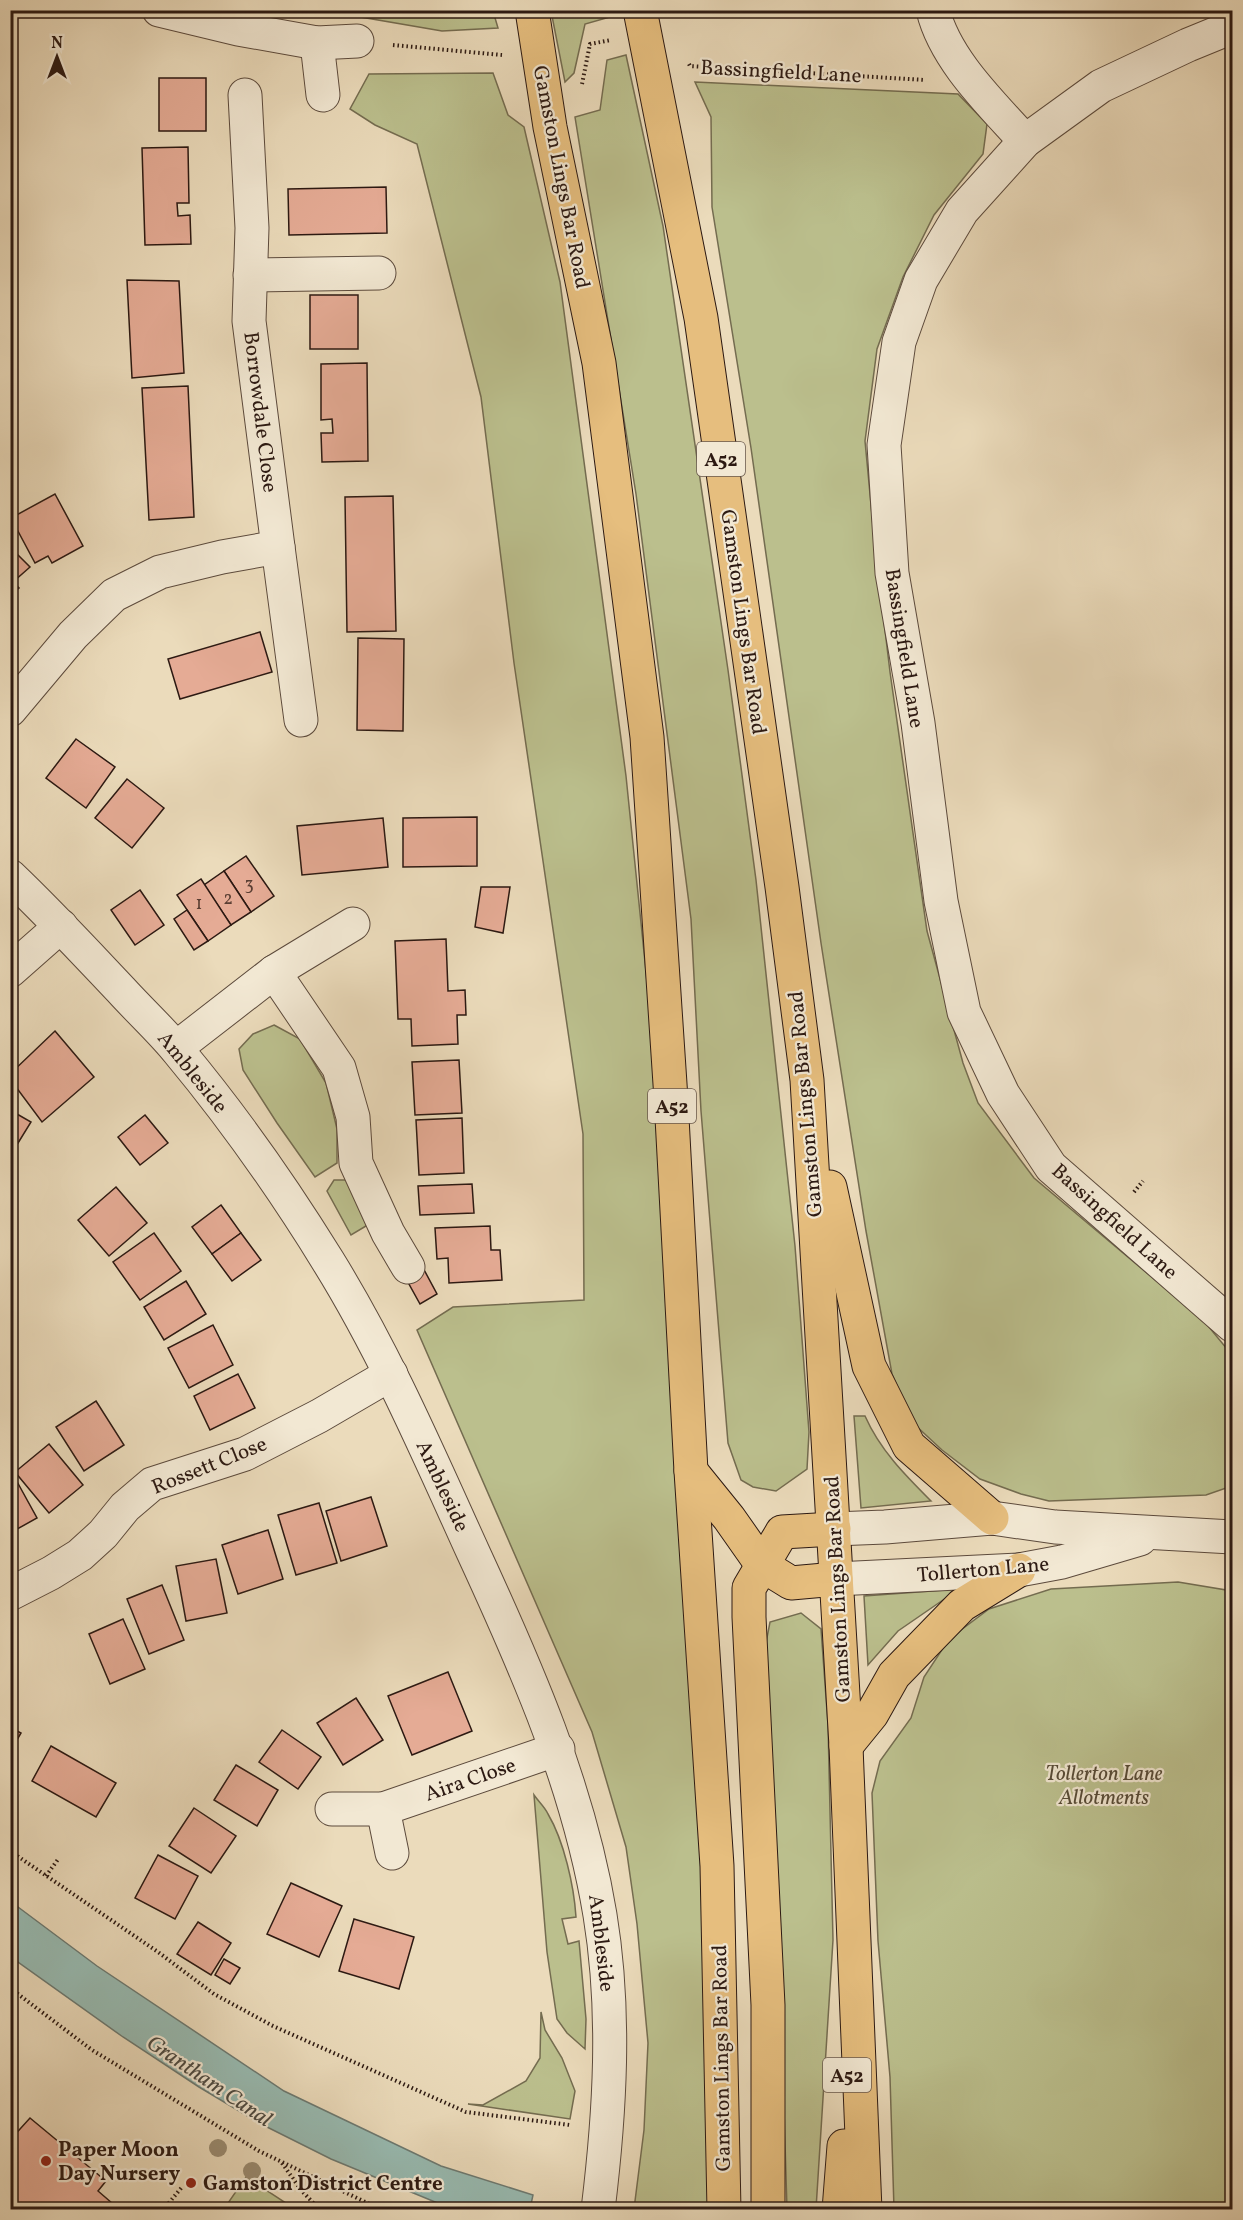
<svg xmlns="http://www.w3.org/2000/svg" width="1243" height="2220" font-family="Vollkorn,serif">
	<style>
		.green { fill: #bbbf8d; stroke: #746c50; stroke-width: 1.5 }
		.water { fill: #98bbb2; stroke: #6d7a72; stroke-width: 1.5 }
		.building { fill: #e5ab95; stroke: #2c1912; stroke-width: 1.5 }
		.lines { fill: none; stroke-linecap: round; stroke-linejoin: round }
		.minor-casing { stroke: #5c4a3c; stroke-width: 35 }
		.highway-casing { stroke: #2c1912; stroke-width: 35 }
		.path { stroke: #2c1912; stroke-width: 4; stroke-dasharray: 1.5 3; stroke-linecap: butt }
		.minor { stroke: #f2e8d3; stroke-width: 33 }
		.highway { stroke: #e6be7e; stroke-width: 33 }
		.tree { fill: #9a8c72 }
		.poi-dot { fill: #8f2418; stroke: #f2e8d3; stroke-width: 2 }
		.labels { text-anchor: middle; stroke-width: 4.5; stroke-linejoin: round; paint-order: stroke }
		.number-label { font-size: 18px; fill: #5a3e33 }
		.shield { fill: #f2e8d3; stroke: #67574c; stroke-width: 1.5 }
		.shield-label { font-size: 20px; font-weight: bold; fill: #2c1912 }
		.street-label { font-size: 21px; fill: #2c1912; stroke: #f2e8d3 }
		.park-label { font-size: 21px; font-style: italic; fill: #574b37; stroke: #f2e8d3 }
		.poi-label { font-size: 21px; font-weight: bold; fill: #2c1912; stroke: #f2e8d3; text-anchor: start }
		.water-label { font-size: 22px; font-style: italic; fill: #4c4a42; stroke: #f2e8d3 }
	</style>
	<rect width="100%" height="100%" fill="#ebdbbb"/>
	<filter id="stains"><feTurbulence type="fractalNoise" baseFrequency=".00333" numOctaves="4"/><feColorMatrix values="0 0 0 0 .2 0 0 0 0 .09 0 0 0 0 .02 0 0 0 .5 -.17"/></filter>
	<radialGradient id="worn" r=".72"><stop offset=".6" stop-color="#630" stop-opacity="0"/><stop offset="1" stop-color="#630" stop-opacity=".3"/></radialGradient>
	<g class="green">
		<path d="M347,11H493L498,28L442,31L349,15Z"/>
		<path d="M551,11H616L617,15L585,24L574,73L565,82Z"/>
		<path d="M626,55L663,226L728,670L756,880L795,1246L809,1432L807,1469L776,1491L753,1487L741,1480L728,1443L701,1111L691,919L636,494L575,117L600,110L607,60Z"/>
		<path d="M493,73L508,115L524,127L560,282L626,776L655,1060L706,1871L718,2209H634L644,2130L648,2043L637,1924L626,1847L592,1732L417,1330L453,1307L584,1300L583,1134L514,663L481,397L417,144L375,125L350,109L369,74Z"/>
		<path d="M695,82L958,94L987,124L983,154L934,215L903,277L877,349L865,441L875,547L890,672L927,931L963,1063L978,1103L1034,1178L1204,1321L1232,1355V1486L1206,1495L1049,1501L1021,1494L980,1479L942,1450L913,1423L892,1374L866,1231L821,943L751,448L712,207L711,117Z"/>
		<path d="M274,1025L300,1039L326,1083L337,1129V1163L315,1177L277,1123L243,1070L239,1049L253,1034Z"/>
		<path d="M334,1180H350L366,1207V1226L351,1235L327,1191Z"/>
		<path d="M854,1416H865C880,1450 905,1475 931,1501L861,1508Z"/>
		<path d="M1178,1582L1232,1591V2209H894L890,2077L878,1941L872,1793L880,1761L911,1718L924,1677L949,1639L989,1609L1051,1589Z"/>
		<path d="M959,1589L898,1631L868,1665L864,1596Z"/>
		<path d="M801,1613L821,1629L828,1725L833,1940L816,2209H787L777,1878L765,1648L770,1622Z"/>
		<path d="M534,1795C538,1801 545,1807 548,1814C564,1841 574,1886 576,1917L562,1919L568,1944L579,1941L586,2019L585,2049L567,2033L557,2019L547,1952Z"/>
		<path d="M541,2012L545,2030L562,2058L575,2091L570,2119L468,2104L483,2105L526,2081L540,2058Z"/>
		<path d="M246,2177L295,2209H235L228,2203Z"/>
	</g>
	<path class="water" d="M10,1901L97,1966L284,2091L441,2166L533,2195L530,2209H452L331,2159L259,2123L199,2087L123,2037L11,1957Z"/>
	<g class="building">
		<rect x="159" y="78" width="47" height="53"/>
		<path d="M188,147L189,203H177L178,216L190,215L191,244L145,245L142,148Z"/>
		<path d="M386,187L387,233L289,235L288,189Z"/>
		<path d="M127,280L179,281L184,373L132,378Z"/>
		<rect x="310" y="295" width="48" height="54"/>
		<path d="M367,363L368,461L322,462L321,433H333L332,419L321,420V364Z"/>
		<path d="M188,386L194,517L149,520L142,388Z"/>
		<path d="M55,494L83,546L52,563L48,556L35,563L11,518Z"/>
		<path d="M393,496L396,631L347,632L345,497Z"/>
		<path d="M10,547L30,567L13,582L19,588L10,596Z"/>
		<path d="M260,632L272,672L180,699L168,659Z"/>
		<path d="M358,638L404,639L403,731L357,730Z"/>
		<path d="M76,739L115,767L86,808L46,778Z"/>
		<path d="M127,779L164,808L132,848L95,818Z"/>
		<path d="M477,817V866L403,867V818Z"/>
		<path d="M383,818L388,867L302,875L297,826Z"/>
		<path d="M246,856L274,896L251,912L224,871Z"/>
		<path d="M224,871L251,912L231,925L204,885Z"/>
		<path d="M201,879L231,925L208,941L177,895Z"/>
		<path d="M481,887H510L503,933L475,927Z"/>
		<path d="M140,890L164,925L135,945L111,910Z"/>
		<path d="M187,910L208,941L194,950L174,919Z"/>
		<path d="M446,939L448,991L465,990L466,1015H457L458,1044L412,1046L411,1019H398L395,941Z"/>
		<path d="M55,1031L94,1077L42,1122L10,1079V1074Z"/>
		<path d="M459,1060L462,1113L415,1115L412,1062Z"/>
		<path d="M10,1110L31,1122L10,1156Z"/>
		<path d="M145,1115L168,1143L140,1165L118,1137Z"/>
		<path d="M462,1118L464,1173L419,1175L416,1120Z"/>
		<path d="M472,1184L474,1213L420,1215L418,1186Z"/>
		<path d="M116,1187L147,1223L109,1256L78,1220Z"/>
		<path d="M221,1205L241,1233L212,1254L192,1227Z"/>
		<path d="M490,1226L491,1250H500L502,1280L449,1283L448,1258L437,1259L435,1228Z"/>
		<path d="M154,1233L181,1271L140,1300L113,1262Z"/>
		<path d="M241,1233L261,1260L232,1281L212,1254Z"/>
		<path d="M422,1266L437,1294L420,1304L404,1275Z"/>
		<path d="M186,1281L206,1314L164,1340L144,1307Z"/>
		<path d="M213,1325L233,1365L189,1388L168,1348Z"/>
		<path d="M238,1374L255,1408L210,1430L194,1396Z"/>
		<path d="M96,1401L124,1445L84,1471L56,1427Z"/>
		<path d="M49,1444L83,1485L49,1513L15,1472Z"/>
		<path d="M15,1478L37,1518L10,1533V1480Z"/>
		<path d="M371,1497L387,1546L341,1561L326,1511Z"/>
		<path d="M319,1503L337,1563L296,1575L278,1515Z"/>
		<path d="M268,1530L283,1579L238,1594L222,1545Z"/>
		<path d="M216,1559L227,1613L186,1621L176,1566Z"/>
		<path d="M162,1585L184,1640L149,1654L127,1599Z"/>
		<path d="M123,1619L145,1669L110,1684L89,1634Z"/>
		<path d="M448,1672L472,1731L412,1755L388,1696Z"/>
		<path d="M356,1698L383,1740L343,1765L317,1723Z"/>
		<path d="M10,1727L21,1733L10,1752Z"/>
		<path d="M282,1730L321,1757L298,1789L259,1762Z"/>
		<path d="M51,1746L116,1783L96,1817L32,1781Z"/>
		<path d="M236,1765L278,1790L257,1826L214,1800Z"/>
		<path d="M194,1808L236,1836L211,1873L169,1846Z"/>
		<path d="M158,1855L198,1876L175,1919L135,1898Z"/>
		<path d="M291,1883L342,1906L319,1957L267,1934Z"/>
		<path d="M354,1919L414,1937L399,1989L339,1971Z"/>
		<path d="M198,1922L231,1943L211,1975L177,1954Z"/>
		<path d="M224,1959L240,1968L230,1984L215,1975Z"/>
		<path d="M30,2118L106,2181L98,2191L120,2210H10V2140Z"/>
	</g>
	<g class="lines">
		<defs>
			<g id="minor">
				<path d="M159,10L238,29L317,43L357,41"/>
				<path d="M933,10C945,60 992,104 1025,141"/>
				<path d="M1232,27L1188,45L1101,86L1025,141L962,211L921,280L899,342L884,445L892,573L918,723L941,901L964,1012L1003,1094L1051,1167L1232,1325"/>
				<path d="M317,43L323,95"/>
				<path d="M250,275L379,273"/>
				<path d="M278,547L301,720"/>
				<path d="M10,710L73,635L114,595L160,572L222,557L278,547L249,321L252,228L245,95"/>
				<path d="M10,876C49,913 85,952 121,990C140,1011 161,1030 178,1051C233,1117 283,1188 328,1261C385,1353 428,1453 473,1552C527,1669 579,1787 600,1915C616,2012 610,2112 598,2210"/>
				<path d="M10,971L61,926"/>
				<path d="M274,972L339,1068L353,1117L356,1163L388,1233L408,1267"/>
				<path d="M176,1048L274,972L353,924"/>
				<path d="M834,1529L885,1527L992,1518L1055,1527L1232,1537"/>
				<path d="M836,1579L1019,1570L1062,1562L1140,1539"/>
				<path d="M10,1594L51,1573L80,1555L103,1534L125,1507L152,1484L245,1454L319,1416L391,1374"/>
				<path d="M332,1809H383L558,1749"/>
				<path d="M383,1809L392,1853"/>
			</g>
			<g id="highway">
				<path d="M532,10L550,127L599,363L647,737L671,1099L691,1471L717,1866L724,2210"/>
				<path d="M640,10L701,318L782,887L807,1080L846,1746L865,2210"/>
				<path d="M830,1187L869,1366L909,1446L992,1518"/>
				<path d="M691,1471L729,1518L762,1565L791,1583L836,1579"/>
				<path d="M846,1746L872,1714L894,1675L962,1605L1019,1570"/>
				<path d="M768,2210V2005L749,1617V1588L782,1532L834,1529"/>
				<path d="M839,2210L844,2146"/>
			</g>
		</defs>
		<use href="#minor" class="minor-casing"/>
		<use href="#highway" class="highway-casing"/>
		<g class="path">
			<path d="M393,45L502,55"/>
			<path d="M689,64L690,66L925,80"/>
			<path d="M582,84L590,44L611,40"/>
			<path d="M1134,1192L1143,1181"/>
			<path d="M10,1851L158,1952L214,1994L273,2026L466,2112L570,2125"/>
			<path d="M46,1876L59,1858"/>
			<path d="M10,1988L92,2050L259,2151L382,2210"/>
			<path d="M282,2163L301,2190L320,2210"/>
			<path d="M163,2210L182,2187"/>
		</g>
		<use href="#minor" class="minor"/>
		<use href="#highway" class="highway"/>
	</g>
	<g class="tree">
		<circle cx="218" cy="2148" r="9"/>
		<circle cx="252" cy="2171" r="9"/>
	</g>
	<g class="poi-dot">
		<circle cx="46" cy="2161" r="6"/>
		<circle cx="191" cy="2183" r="6"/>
	</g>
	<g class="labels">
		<g class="number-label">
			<text x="249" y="890">3</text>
			<text x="228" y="904">2</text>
			<text x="199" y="909">1</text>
		</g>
		<g class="shield">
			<rect x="697" y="442" width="48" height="34" rx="4.5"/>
			<rect x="648" y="1089" width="48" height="34" rx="4.5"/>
			<rect x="823" y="2058" width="48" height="34" rx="4.5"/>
		</g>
		<g class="shield-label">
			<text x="721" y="466">A52</text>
			<text x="672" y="1113">A52</text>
			<text x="847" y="2082">A52</text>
		</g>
		<g class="street-label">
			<text transform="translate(781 71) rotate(3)" y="7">Bassingfield Lane</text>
			<text transform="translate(562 177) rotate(79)" y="7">Gamston Lings Bar Road</text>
			<text transform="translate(261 412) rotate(83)" y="7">Borrowdale Close</text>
			<text transform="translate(744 622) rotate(82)" y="7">Gamston Lings Bar Road</text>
			<text transform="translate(905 648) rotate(81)" y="7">Bassingfield Lane</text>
			<text transform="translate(193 1072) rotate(51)" y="7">Ambleside</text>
			<text transform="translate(805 1104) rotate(-95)" y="7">Gamston Lings Bar Road</text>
			<text transform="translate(1115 1221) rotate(42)" y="7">Bassingfield Lane</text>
			<text transform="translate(209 1465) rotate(-22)" y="7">Rossett Close</text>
			<text transform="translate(443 1486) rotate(65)" y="7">Ambleside</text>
			<text transform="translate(983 1569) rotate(-5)" y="7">Tollerton Lane</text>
			<text transform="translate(837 1589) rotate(-93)" y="7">Gamston Lings Bar Road</text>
			<text transform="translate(470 1779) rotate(-19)" y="7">Aira Close</text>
			<text transform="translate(602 1943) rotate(83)" y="7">Ambleside</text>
			<text transform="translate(721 2058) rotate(-91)" y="7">Gamston Lings Bar Road</text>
		</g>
		<g class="park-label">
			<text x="1104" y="1780">Tollerton Lane<tspan x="1104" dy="24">Allotments</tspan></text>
		</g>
		<g class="poi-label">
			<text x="58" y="2156">Paper Moon<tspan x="58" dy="24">Day Nursery</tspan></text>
			<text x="203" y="2190">Gamston District Centre</text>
		</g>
		<g class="water-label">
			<text transform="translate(210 2080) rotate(34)" y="8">Grantham Canal</text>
		</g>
	</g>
	<rect width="1243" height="2220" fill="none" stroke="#ebdbbb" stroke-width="36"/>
	<rect x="12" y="12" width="1219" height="2196" fill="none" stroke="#2c1912" stroke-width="3"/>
	<rect x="18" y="18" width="1207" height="2184" fill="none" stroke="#2c1912" stroke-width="1.5"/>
	<g transform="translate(57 57)" stroke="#f2e8d3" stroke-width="4.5" paint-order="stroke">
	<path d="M0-4.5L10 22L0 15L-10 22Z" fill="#2c1912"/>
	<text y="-9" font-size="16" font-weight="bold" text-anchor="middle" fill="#2c1912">N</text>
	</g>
	<rect width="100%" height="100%" filter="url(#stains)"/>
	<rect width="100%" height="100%" fill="url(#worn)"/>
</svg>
